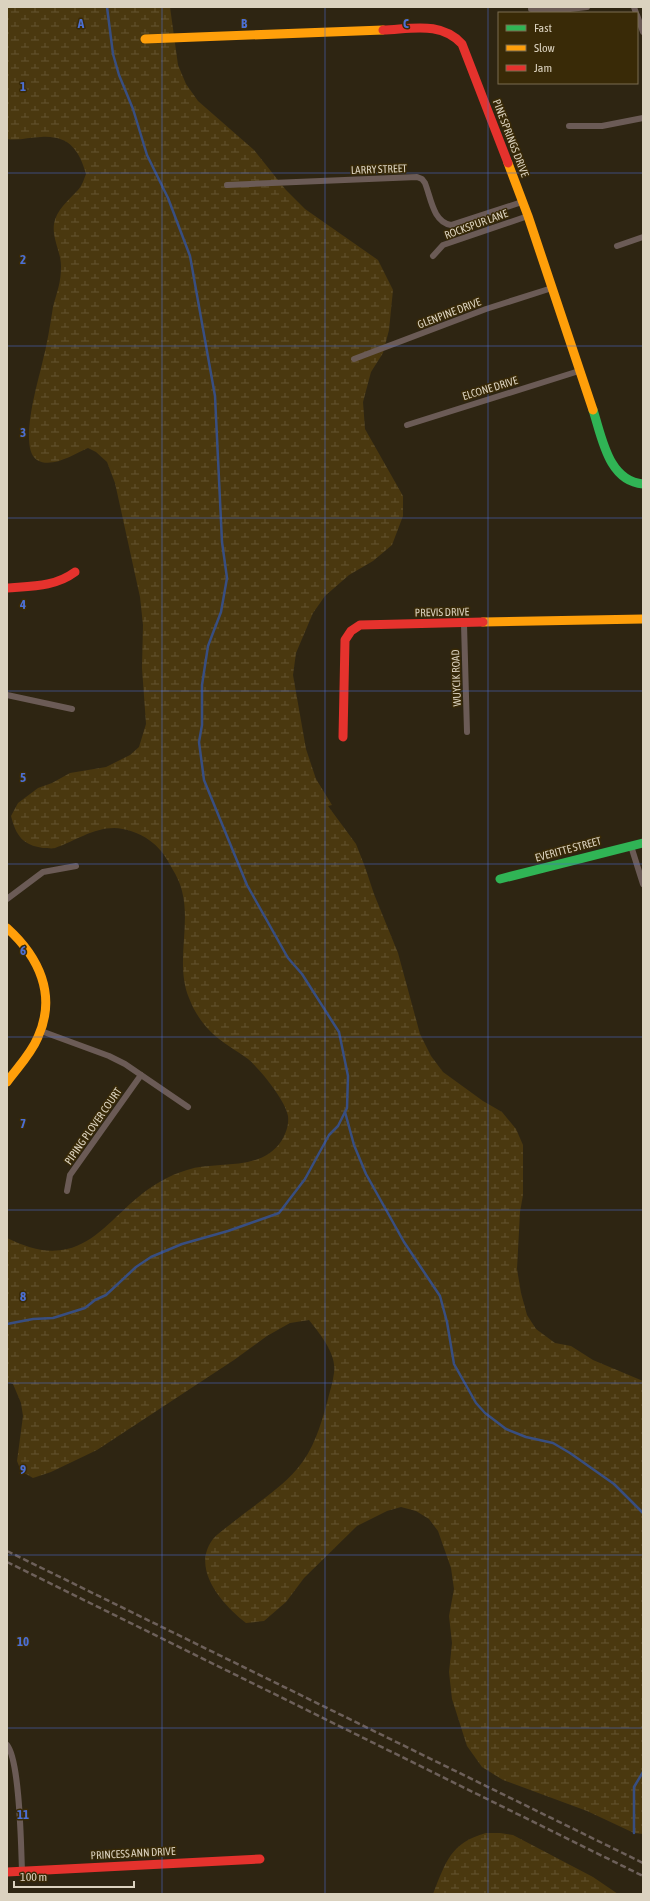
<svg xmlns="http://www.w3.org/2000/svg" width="650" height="1901" font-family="'Asap Condensed',sans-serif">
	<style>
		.wetland { fill: url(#wetland-marsh) }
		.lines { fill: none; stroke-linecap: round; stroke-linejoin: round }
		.stream { stroke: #384e81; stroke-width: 2.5 }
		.street { stroke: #6b5b56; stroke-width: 6 }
		.fast { stroke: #30b455; stroke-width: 9 }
		.slow { stroke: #ff9f0a; stroke-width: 9 }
		.jam { stroke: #e5322d; stroke-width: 9 }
		.rail { stroke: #6d605a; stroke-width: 2.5; stroke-dasharray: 6 3; stroke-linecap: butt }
		.grid { fill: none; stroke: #4c6fd2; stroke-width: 1; stroke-opacity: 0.55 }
		.labels { text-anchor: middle; stroke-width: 3; stroke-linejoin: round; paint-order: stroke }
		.street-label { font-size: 11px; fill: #dbd2bf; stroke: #392a07 }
		.grid-label { font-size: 13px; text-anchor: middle; font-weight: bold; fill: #4c6fd2; stroke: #392a07; stroke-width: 3; stroke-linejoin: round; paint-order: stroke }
	</style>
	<defs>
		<pattern id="wetland-marsh" width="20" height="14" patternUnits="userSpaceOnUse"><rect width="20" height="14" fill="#4a380f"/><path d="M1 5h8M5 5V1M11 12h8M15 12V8" fill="none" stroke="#645430"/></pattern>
	</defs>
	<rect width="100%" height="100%" fill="#2e2512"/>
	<g class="wetland">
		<path d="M7,7H170L178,65L186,84L198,101L254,150L286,190L305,209L378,260L393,290L389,330L383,353L371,372L363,402L365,429L403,496V516L392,545L373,561L349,575L325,596L313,613L296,653L293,675L306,749L316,779L332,805L328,806L356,844L365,867L374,894L398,953L420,1034L431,1056L443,1072L483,1101L502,1112L516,1129L523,1145V1195L520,1212L517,1269L521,1293L527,1315L536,1329L555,1343L571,1346L593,1360L643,1381V1834L634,1833L587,1811L503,1780L482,1767L467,1746L452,1699L449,1672L452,1643L449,1616L454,1589L451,1568L438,1531L429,1519L416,1511L401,1507L387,1511L357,1526L304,1578L286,1602L264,1621L246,1623C223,1605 190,1569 213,1539C218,1533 226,1528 232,1523C254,1505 279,1490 297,1469C314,1449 320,1427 327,1403C329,1393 333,1383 334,1373C337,1354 320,1334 309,1320L290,1323L267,1336L234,1360L97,1450L51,1472L33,1478L21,1471L17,1461L23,1416L21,1403L13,1384L7,1382V1238C26,1247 45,1254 67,1249C95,1243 115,1216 137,1198C151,1186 169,1175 187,1170C217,1160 261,1173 282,1140C286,1133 289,1125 288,1116C286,1101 260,1069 248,1059C236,1050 222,1043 211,1032C201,1022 194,1011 189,998C175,964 191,926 182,891C180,882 175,873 170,865C165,855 158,846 149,840C140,833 125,828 114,828C93,828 75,841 55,848C51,849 48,848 43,848C23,845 16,836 11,816L18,803L38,788L52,783L70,773L106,767L130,755L139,747L146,724L142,668L143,625L140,597L115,483L107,462L96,452L88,448C74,454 52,469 37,460C18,448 38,382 42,364C47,345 50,326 53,307C57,291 61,284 61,266C61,252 52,239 54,224C56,210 69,200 78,190C82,186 84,179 86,174C79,150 69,135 41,137C29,137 19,141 7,139Z"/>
		<path d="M486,1833H500L513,1835L593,1877L618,1894H433C446,1862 450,1843 486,1833Z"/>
	</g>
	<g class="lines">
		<g class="stream">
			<path d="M345,1112L354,1145L366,1174L404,1242L440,1296L447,1322L454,1364L476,1403L485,1413L506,1429L526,1437L553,1443L570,1453L614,1484L643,1513"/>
			<path d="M7,1324L33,1319L53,1318L85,1308L95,1300L106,1295L136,1267L151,1257L182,1244L228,1231L279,1213L305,1179L329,1135L338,1126L347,1108L348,1076L339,1032L302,974L288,958L247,885L204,780L199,742L202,725V685L208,646L221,612L227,578L222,542L215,396L190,256L168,198L147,155L133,109L119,75L113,54L107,7"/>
			<path d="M634,1833V1787L643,1772"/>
		</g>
		<g class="street">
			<path d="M634,7L636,13"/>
			<path d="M531,9H570L587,7"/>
			<path d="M637,15L643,32"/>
			<path d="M569,126H602L643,118"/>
			<path d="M227,185L417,177L422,179L425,183C431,198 433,222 451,225L522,202"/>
			<path d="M617,246L643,237"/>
			<path d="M433,256L443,245L528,216"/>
			<path d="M354,359L486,309L552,288"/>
			<path d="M407,425L579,371"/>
			<path d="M464,624L467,732"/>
			<path d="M7,695L72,709"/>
			<path d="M631,846L643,884"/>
			<path d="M7,899L43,872L76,866"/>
			<path d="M41,1031L109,1056L125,1064L188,1107"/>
			<path d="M67,1191L70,1175L141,1075"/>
			<path d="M7,1745C20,1761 21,1846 22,1871"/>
		</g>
		<g class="fast">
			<path d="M593,410C602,437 608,481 643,484"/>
			<path d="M500,879L643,843"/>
		</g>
		<g class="slow">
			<path d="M145,39L383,30"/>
			<path d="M508,163L528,216L593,410"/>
			<path d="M483,622L643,619"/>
			<path d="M7,928C39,957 57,995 38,1037C31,1054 18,1067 7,1082"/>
		</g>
		<g class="jam">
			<path d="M383,30C412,29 441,21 462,44L508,163"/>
			<path d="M7,588C31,586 55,587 75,572"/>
			<path d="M343,737L345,640L351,631L360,625L483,622"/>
			<path d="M7,1872L260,1859"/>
		</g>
		<g class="rail">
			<path d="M7,1551L643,1863"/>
			<path d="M7,1562L643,1876"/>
		</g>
	</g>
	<path class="grid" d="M162,7V1894M325,7V1894M488,7V1894M7,173H643M7,346H643M7,518H643M7,691H643M7,864H643M7,1037H643M7,1210H643M7,1383H643M7,1555H643M7,1728H643"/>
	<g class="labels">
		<g class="street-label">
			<text transform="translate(511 138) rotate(69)" y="4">PINE SPRINGS DRIVE</text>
			<text transform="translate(379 169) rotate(-2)" y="4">LARRY STREET</text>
			<text transform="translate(476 224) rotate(-20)" y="4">ROCKSPUR LANE</text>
			<text transform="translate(449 313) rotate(-21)" y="4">GLENPINE DRIVE</text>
			<text transform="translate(490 388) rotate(-17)" y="4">ELCONE DRIVE</text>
			<text transform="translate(442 612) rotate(-1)" y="4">PREVIS DRIVE</text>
			<text transform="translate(456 678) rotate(-92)" y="4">WUYCIK ROAD</text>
			<text transform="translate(568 849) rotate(-15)" y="4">EVERITTE STREET</text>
			<text transform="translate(93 1126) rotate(-55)" y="4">PIPING PLOVER COURT</text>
			<text transform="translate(133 1853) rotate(-3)" y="4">PRINCESS ANN DRIVE</text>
		</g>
	</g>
	<g class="grid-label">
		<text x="81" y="28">A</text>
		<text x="244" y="28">B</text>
		<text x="406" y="28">C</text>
		<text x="23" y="91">1</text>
		<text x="23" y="264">2</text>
		<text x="23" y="437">3</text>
		<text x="23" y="609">4</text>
		<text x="23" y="782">5</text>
		<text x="23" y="955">6</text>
		<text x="23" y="1128">7</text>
		<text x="23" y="1301">8</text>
		<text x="23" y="1474">9</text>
		<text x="23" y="1646">10</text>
		<text x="23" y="1819">11</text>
	</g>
	<rect width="650" height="1901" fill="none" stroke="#dbd2bf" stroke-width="16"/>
	<rect x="498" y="12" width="140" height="72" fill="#392a07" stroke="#7a6d51"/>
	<rect x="506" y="25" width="20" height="6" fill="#30b455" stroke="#7a6d51"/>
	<text x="534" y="32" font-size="12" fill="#dbd2bf">Fast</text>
	<rect x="506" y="45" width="20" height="6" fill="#ff9f0a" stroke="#7a6d51"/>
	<text x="534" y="52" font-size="12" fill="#dbd2bf">Slow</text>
	<rect x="506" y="65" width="20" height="6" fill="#e5322d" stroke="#7a6d51"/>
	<text x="534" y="72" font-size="12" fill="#dbd2bf">Jam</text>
	<path d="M14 1881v6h120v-6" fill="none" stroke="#dbd2bf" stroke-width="2"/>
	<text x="20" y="1881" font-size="12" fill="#dbd2bf" stroke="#392a07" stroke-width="3" paint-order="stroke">100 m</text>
</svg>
